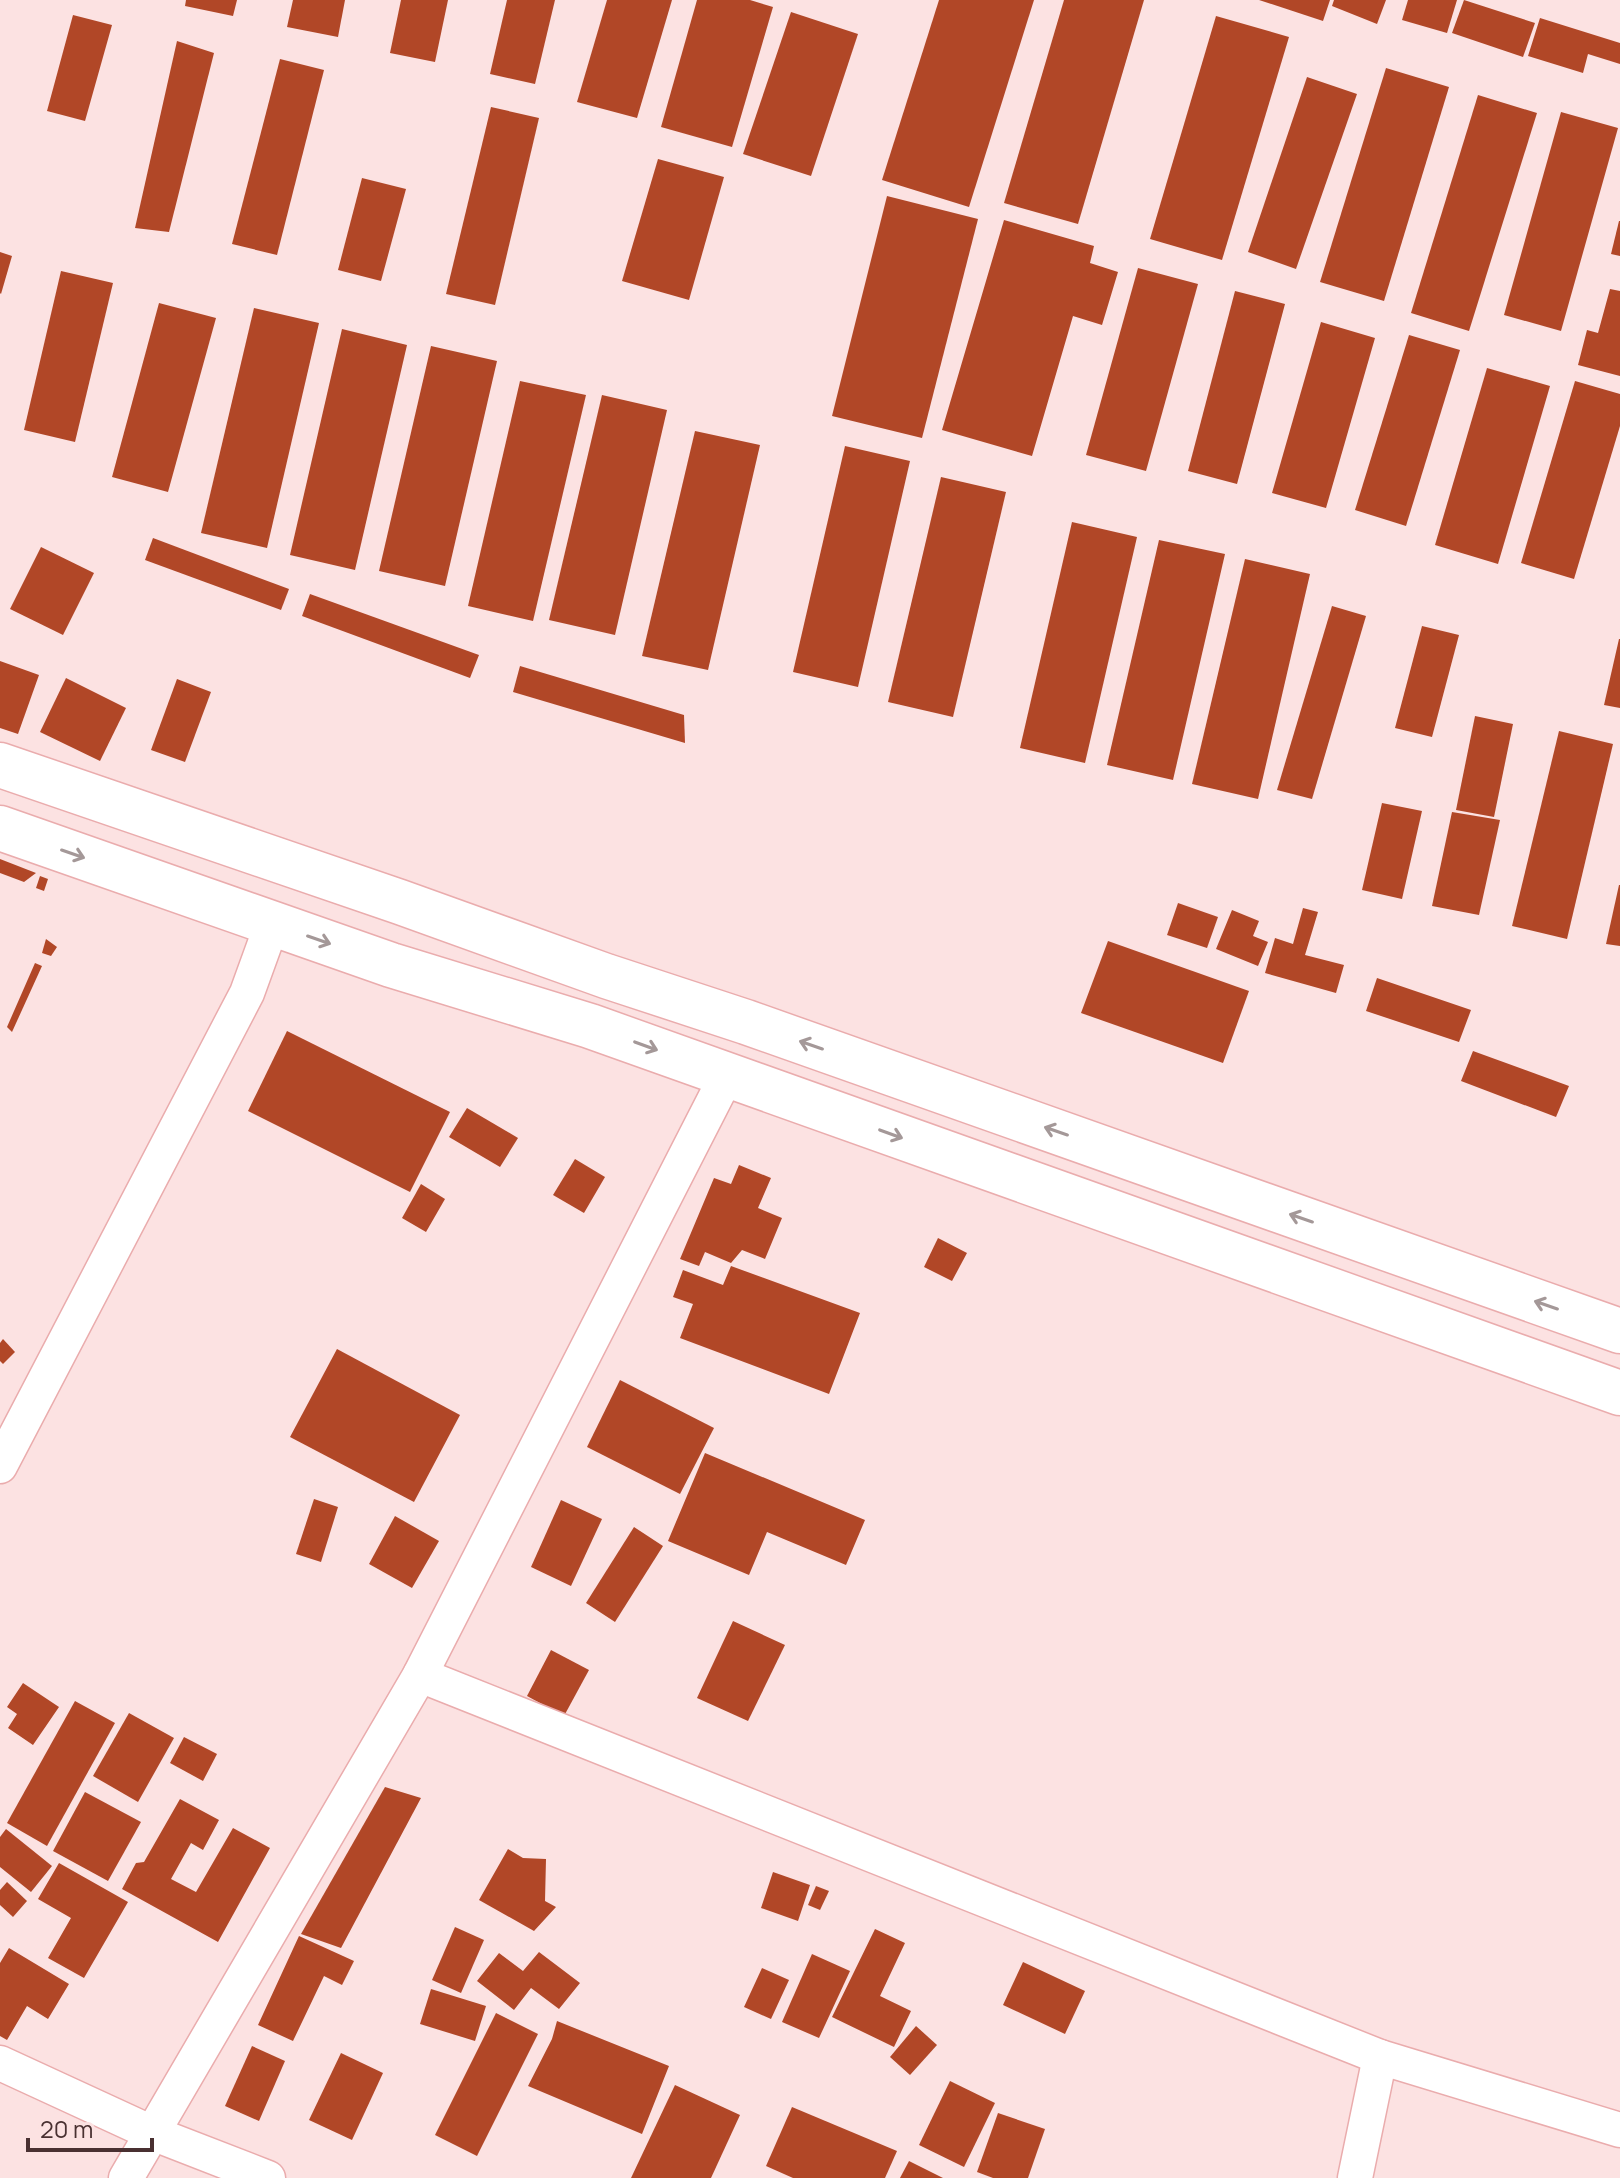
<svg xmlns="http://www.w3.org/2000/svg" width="1620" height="2178" font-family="Manrope,sans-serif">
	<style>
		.building { fill: #b14727 }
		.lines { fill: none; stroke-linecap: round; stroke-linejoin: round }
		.street-casing { stroke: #eaacad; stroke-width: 37 }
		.secondary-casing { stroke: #eaacad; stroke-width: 47 }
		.street { stroke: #fff; stroke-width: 34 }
		.secondary { stroke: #fff; stroke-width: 44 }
		.oneway { stroke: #a49898 }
	</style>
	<rect width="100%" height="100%" fill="#fce2e2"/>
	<g class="building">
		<path d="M186,0H237L233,16L185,6Z"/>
		<path d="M293,0H345L338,37L287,27Z"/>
		<path d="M401,0H448L435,62L390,53Z"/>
		<path d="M507,0H555L535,84L490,74Z"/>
		<path d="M607,0H672L637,118L577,102Z"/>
		<path d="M697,0H750L773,7L732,147L661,127Z"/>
		<path d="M939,0H1034L969,207L882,180Z"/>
		<path d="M1064,0H1144L1078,224L1004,203Z"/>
		<path d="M1259,0H1330L1323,21Z"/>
		<path d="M1334,0H1386L1377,24L1332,6Z"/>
		<path d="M1408,0H1457L1447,33L1402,20Z"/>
		<path d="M1464,0L1535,23L1523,57L1452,33Z"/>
		<path d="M791,12L858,34L811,176L743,154Z"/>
		<path d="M73,15L112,25L85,121L47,111Z"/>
		<path d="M1216,16L1289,37L1222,260L1150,239Z"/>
		<path d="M1540,18L1620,43V64L1588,54L1583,73L1528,56Z"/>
		<path d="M177,41L214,53L169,232L135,228Z"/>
		<path d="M280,59L324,70L277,255L232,244Z"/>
		<path d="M1386,68L1449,87L1384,301L1320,282Z"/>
		<path d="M1307,77L1357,94L1296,269L1248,252Z"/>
		<path d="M1478,95L1537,113L1469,331L1411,313Z"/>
		<path d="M491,107L539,118L495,305L446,294Z"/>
		<path d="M1561,112L1618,128L1561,331L1504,315Z"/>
		<path d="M658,159L724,177L689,300L622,281Z"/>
		<path d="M362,178L406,189L381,281L338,270Z"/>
		<path d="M887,196L978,219L922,438L832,416Z"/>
		<path d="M1004,220L1094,246L1090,263L1118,272L1102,325L1073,316L1032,456L942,430Z"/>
		<path d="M1619,221H1620V256L1611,254Z"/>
		<path d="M0,252L12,256L1,294L0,293Z"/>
		<path d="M1138,268L1198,284L1146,471L1086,455Z"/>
		<path d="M61,271L113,283L75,442L24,430Z"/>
		<path d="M1610,289L1620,291V376L1578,365L1587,330L1598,333Z"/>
		<path d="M1235,291L1285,304L1237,484L1188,471Z"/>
		<path d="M159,303L216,318L168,492L112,477Z"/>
		<path d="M254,308L319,323L267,548L201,533Z"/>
		<path d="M1321,322L1375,338L1326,508L1272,493Z"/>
		<path d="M342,329L407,345L355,570L290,555Z"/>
		<path d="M1409,335L1460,350L1406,526L1355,510Z"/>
		<path d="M431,346L497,361L445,586L379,571Z"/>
		<path d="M1487,368L1550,386L1498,564L1435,545Z"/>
		<path d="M520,381L586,395L533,621L468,606Z"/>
		<path d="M1575,381L1620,394V426L1574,579L1521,563Z"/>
		<path d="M602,395L667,410L615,635L549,620Z"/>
		<path d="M695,431L760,445L708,670L642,656Z"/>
		<path d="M845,446L910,461L858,687L793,672Z"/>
		<path d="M941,477L1006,492L953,717L888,702Z"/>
		<path d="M1072,522L1137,537L1085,763L1020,748Z"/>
		<path d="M153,538L289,589L281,610L145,560Z"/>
		<path d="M1159,540L1225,554L1173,780L1107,765Z"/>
		<path d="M41,547L94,573L63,635L10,609Z"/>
		<path d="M1245,559L1310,574L1258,799L1192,784Z"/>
		<path d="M310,594L479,655L470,678L302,616Z"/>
		<path d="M1332,606L1366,616L1312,799L1277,790Z"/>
		<path d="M1422,626L1459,635L1432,737L1395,728Z"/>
		<path d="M1619,639H1620V708L1604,705Z"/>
		<path d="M0,661L39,675L18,734L0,728Z"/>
		<path d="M520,666L684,715L685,743L513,692Z"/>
		<path d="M66,678L126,708L100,761L40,732Z"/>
		<path d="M177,679L211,692L185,762L151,750Z"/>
		<path d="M1475,716L1513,724L1494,817L1456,810Z"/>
		<path d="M1559,731L1613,744L1567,939L1512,926Z"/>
		<path d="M1382,803L1422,811L1402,899L1362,890Z"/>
		<path d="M1452,812L1500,820L1479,915L1432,906Z"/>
		<path d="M0,859L36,873L24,882L0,873Z"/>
		<path d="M40,876L48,879L44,891L36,888Z"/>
		<path d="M1619,885H1620V946L1606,944Z"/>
		<path d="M1178,903L1218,917L1207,948L1167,935Z"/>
		<path d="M1303,908L1318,912L1305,955L1344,965L1336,993L1265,973L1275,938L1293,944Z"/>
		<path d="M1232,910L1259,921L1253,936L1268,942L1258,966L1216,949Z"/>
		<path d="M46,939L57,947L51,956L42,953Z"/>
		<path d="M1108,941L1249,991L1223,1063L1081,1013Z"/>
		<path d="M35,963L42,966L12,1032L7,1027Z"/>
		<path d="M1377,978L1471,1010L1459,1042L1366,1011Z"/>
		<path d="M287,1031L450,1112L410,1192L248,1111Z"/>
		<path d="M1473,1051L1569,1086L1556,1117L1461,1081Z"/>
		<path d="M467,1108L518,1138L500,1167L449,1137Z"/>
		<path d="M575,1159L605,1177L584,1213L553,1195Z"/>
		<path d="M739,1165L771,1178L758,1208L782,1218L765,1259L742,1250L731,1263L705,1252L699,1266L680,1259L714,1178L731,1184Z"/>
		<path d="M421,1184L445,1199L426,1232L402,1218Z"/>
		<path d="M938,1238L967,1253L952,1281L924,1267Z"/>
		<path d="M731,1266L860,1313L829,1394L680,1338L693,1304L673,1297L683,1270L723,1285Z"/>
		<path d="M3,1339L15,1352L3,1364L0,1361V1343Z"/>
		<path d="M337,1349L460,1415L414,1502L290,1437Z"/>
		<path d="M620,1380L714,1428L680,1494L587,1447Z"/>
		<path d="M705,1453L865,1520L846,1565L767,1532L749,1575L668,1541Z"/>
		<path d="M314,1499L338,1507L321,1562L296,1554Z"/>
		<path d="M561,1500L602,1519L571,1586L531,1567Z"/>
		<path d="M395,1516L439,1541L412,1588L369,1564Z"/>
		<path d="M634,1527L663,1546L615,1622L586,1603Z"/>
		<path d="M733,1621L785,1645L748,1721L697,1698Z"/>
		<path d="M551,1650L589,1670L564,1716L527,1696Z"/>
		<path d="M23,1683L59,1707L33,1745L8,1728L17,1714L7,1707Z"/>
		<path d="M75,1701L115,1723L47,1846L7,1823Z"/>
		<path d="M129,1713L174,1738L138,1802L93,1776Z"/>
		<path d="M184,1737L217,1754L203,1781L170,1763Z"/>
		<path d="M385,1787L421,1798L341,1948L301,1934Z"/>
		<path d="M85,1792L141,1822L108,1881L53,1851Z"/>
		<path d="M180,1799L219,1820L203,1850L191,1843L171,1879L196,1892L233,1828L270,1848L218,1942L122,1889L136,1863L144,1862Z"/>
		<path d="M6,1829L52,1866L31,1892L0,1867V1837Z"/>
		<path d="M508,1849L523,1858L546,1859L545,1901L556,1907L534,1931L479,1900Z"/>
		<path d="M59,1863L128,1902L84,1978L48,1958L71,1918L38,1899Z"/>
		<path d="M773,1872L810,1885L798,1921L761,1908Z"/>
		<path d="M7,1882L27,1901L13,1917L0,1905V1890Z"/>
		<path d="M816,1886L829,1891L820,1910L808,1905Z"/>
		<path d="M455,1927L484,1940L461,1993L432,1980Z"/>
		<path d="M875,1929L905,1943L880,1996L911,2011L894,2047L832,2017Z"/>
		<path d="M299,1936L354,1961L342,1985L324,1976L293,2041L258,2025Z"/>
		<path d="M9,1948L69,1984L48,2019L27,2006L7,2040L0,2036V1963Z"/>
		<path d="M539,1952L580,1983L559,2009L531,1988L514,2010L477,1981L499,1953L523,1971Z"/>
		<path d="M812,1954L850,1971L819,2038L782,2022Z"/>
		<path d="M1023,1962L1085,1991L1065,2034L1003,2005Z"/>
		<path d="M762,1968L789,1980L771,2019L744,2007Z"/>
		<path d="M431,1989L486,2006L475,2041L420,2024Z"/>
		<path d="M496,2013L538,2034L477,2156L435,2135Z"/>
		<path d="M557,2021L669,2066L642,2134L528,2086L552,2039Z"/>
		<path d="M916,2026L937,2045L910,2075L890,2057Z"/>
		<path d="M252,2046L285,2061L259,2121L225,2106Z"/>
		<path d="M341,2053L383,2073L352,2140L309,2120Z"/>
		<path d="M950,2081L995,2103L964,2167L919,2145Z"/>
		<path d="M675,2085L740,2115L711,2178H631Z"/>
		<path d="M792,2107L897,2151L885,2178H793L766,2166Z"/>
		<path d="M998,2113L1045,2129L1028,2178H993L977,2172Z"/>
		<path d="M909,2161L943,2178H900Z"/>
	</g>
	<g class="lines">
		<defs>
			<g id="street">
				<path d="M0,1466L247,993L272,924"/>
				<path d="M420,1675L1380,2057L1620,2130"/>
				<path d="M0,2063L152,2133L268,2178"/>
				<path d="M126,2178L420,1675L727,1075"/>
				<path d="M1355,2178L1380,2057"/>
			</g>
			<g id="secondary">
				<path d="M0,765L400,902L606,976L746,1022L1620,1331"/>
				<path d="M0,828L391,965L590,1026L1620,1393"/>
			</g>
		</defs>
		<use href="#street" class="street-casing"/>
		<use href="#secondary" class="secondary-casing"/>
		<use href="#street" class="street"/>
		<use href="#secondary" class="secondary"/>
	</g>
	<defs><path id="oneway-shaft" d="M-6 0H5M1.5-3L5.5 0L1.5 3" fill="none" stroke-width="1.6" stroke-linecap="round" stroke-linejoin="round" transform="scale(2)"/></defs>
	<g class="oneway">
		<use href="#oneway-shaft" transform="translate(73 854) rotate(19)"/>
		<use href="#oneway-shaft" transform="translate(319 940) rotate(19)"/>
		<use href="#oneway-shaft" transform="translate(811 1045) rotate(-161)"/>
		<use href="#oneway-shaft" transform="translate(646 1046) rotate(20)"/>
		<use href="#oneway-shaft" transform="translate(1056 1131) rotate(-161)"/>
		<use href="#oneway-shaft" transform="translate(891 1134) rotate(20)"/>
		<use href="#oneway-shaft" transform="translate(1301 1218) rotate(-161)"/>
		<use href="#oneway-shaft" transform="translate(1546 1305) rotate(-161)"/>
	</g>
	<path d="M28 2138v12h124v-12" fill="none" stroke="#493031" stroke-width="4"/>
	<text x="40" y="2138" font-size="24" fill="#493031" stroke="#fce2e2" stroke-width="6" paint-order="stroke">20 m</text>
</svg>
